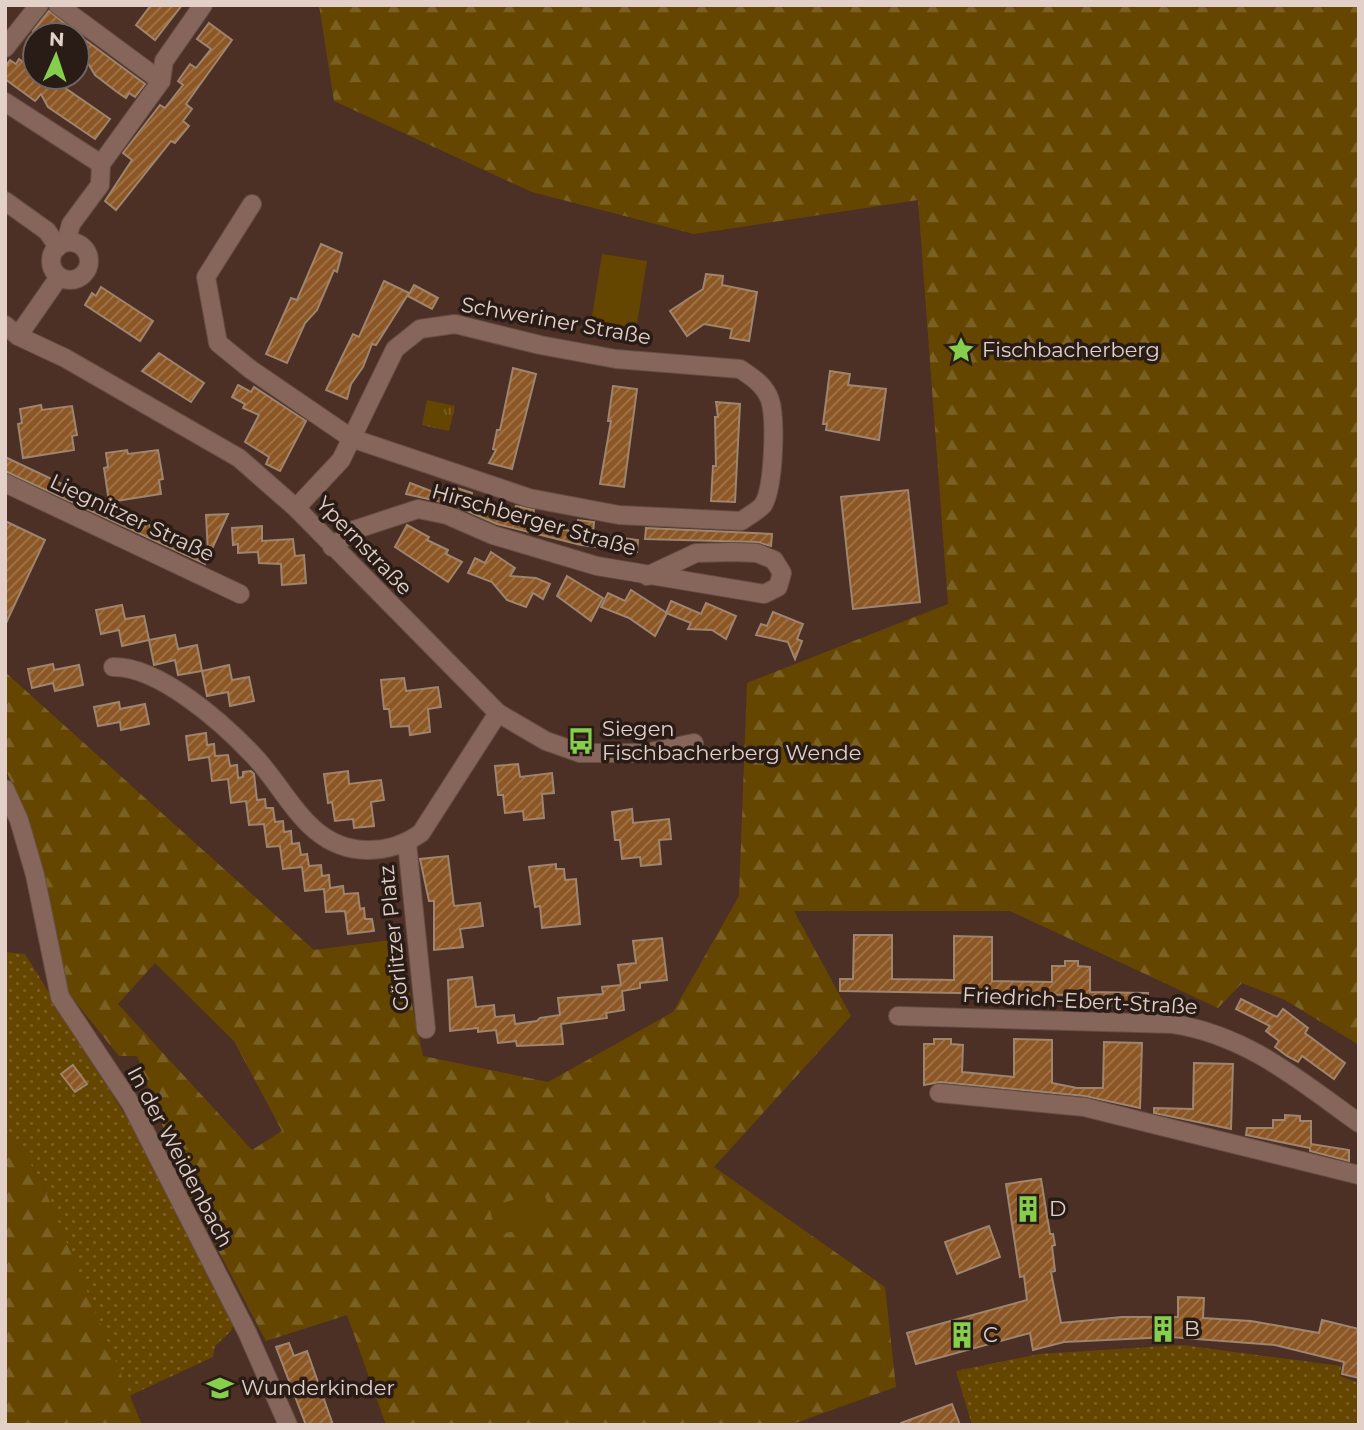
<svg xmlns="http://www.w3.org/2000/svg" width="1364" height="1430" font-family="Montserrat,sans-serif">
	<style>
		.grass { fill: url(#grass-dots) }
		.forest { fill: url(#forest-firs); fill-rule: evenodd }
		.park { fill: url(#park-tufts) }
		.pitch { fill: #654600 }
		.building { fill: url(#building-hatch); stroke: #9f846e; stroke-width: 2 }
		.lines { fill: none; stroke-linecap: round; stroke-linejoin: round }
		.minor-casing { stroke: #664e45; stroke-width: 20 }
		.minor { stroke: #86665a; stroke-width: 18 }
		.labels { text-anchor: middle; stroke-width: 7; stroke-linejoin: round; paint-order: stroke }
		.street-label { font-size: 21px; fill: #e2d0c9; stroke: #291c16 }
		.poi-label { font-size: 21px; fill: #e2d0c9; stroke: #291c16; text-anchor: start }
	</style>
	<defs>
		<pattern id="grass-dots" width="8" height="8" patternUnits="userSpaceOnUse" patternTransform="scale(1.75)"><rect width="8" height="8" fill="#654600"/><path d="M2 2h.1M6 6h.1" fill="none" stroke="#7b6024" stroke-width="1.8" stroke-linecap="round"/></pattern>
		<pattern id="forest-firs" width="22" height="20" patternUnits="userSpaceOnUse" patternTransform="scale(1.75)"><rect width="22" height="20" fill="#654600"/><path d="M5 1l3.5 6h-7zM16 11l3.5 6h-7z" fill="#7b6024"/></pattern>
		<pattern id="park-tufts" width="24" height="20" patternUnits="userSpaceOnUse" patternTransform="scale(1.75)"><rect width="24" height="20" fill="#654600"/><path d="M3 7l-1-3M5 7V3M7 7l1-3M15 17l-1-3M17 17v-4M19 17l1-3" fill="none" stroke="#7b6024"/></pattern>
		<pattern id="building-hatch" width="6" height="6" patternUnits="userSpaceOnUse" patternTransform="scale(1.75)"><rect width="6" height="6" fill="#8c5724"/><path d="M-1 1l2-2M0 6l6-6M5 7l2-2" fill="none" stroke="#a1764d"/></pattern>
	</defs>
	<rect width="100%" height="100%" fill="#4c3025"/>
	<g class="grass">
		<path d="M5,952L25,954L137,1134L235,1320L231,1331L215,1346L213,1357L129,1396L40,1178L5,1128Z"/>
		<path d="M1182,1345L1341,1366L1340,1376L1359,1383V1425H972L956,1371L1039,1354Z"/>
	</g>
	<g class="forest">
		<path d="M319,5H1359V1045L1285,1000L1242,983L1218,1008L1010,911H794L851,1016L714,1167L885,1287L896,1387L790,1425H386L347,1315L266,1341L185,1187L137,1056H119L65,989L20,800L5,769V672L314,950L398,939L423,1056L548,1082L673,1012L739,896L747,683L948,604L918,200L694,234L532,192L334,101ZM155,963L234,1041L282,1131L252,1150L118,1004Z"/>
		<path d="M5,1128L40,1178L142,1425H5Z"/>
	</g>
	<path class="park" d="M427,400L455,406L449,431L422,425Z"/>
	<g class="pitch">
		<path d="M602,254L647,261L635,336L590,329Z"/>
		<path d="M544,1192L552,1222L497,1235L489,1206Z"/>
	</g>
	<g class="building">
		<path d="M151,5H182L155,40L136,25Z"/>
		<path d="M49,11L72,29L68,35H38L33,31Z"/>
		<path d="M209,23L232,40L186,104L192,109L183,121L189,126L175,143L171,141L116,210L105,201L132,160L123,153L160,105L165,108L183,85L178,81L190,64L196,68L211,49L197,39Z"/>
		<path d="M77,34L145,84L135,97L129,93L126,98L117,92L95,75L88,63L77,77Z"/>
		<path d="M19,59L35,71V77H43L50,82L52,79L110,119L95,139L48,107L41,94L35,101L5,79V67L10,60L16,64Z"/>
		<path d="M321,244L342,253L337,272L334,270L317,310L305,323L287,363L266,354L291,298L297,300Z"/>
		<path d="M706,274L723,276L722,285L757,292L749,341L730,338L732,329L704,324L687,336L670,311L703,289Z"/>
		<path d="M384,281L409,293L376,345L372,344L363,367L351,384L347,399L326,390L353,334L359,337Z"/>
		<path d="M414,285L438,298L432,309L408,296Z"/>
		<path d="M101,287L153,321L140,341L85,305L92,293L96,296Z"/>
		<path d="M159,353L204,383L191,402L142,371Z"/>
		<path d="M513,368L536,374L512,469L489,463L496,450L493,449L497,430H500Z"/>
		<path d="M830,371L850,374L848,385L886,389L879,440L826,430L827,424H823Z"/>
		<path d="M238,385L251,392L254,387L306,421L280,471L266,464L269,457L245,442L259,415L243,408L245,404L232,397Z"/>
		<path d="M613,386L637,389L624,487L600,484L611,421H608Z"/>
		<path d="M716,402L740,404L735,502L711,501L713,466H716L715,417H718Z"/>
		<path d="M41,405L42,410L72,406L77,435L72,436L74,450L23,458L18,424L22,423L20,409Z"/>
		<path d="M127,450L128,454L158,450L163,479L159,480L161,494L109,502L104,468L108,467L106,453Z"/>
		<path d="M5,457L208,553L206,515L228,514L205,564L5,471Z"/>
		<path d="M410,483L452,499L457,488L472,493L469,505L512,518L516,506L534,510L531,523L576,532L578,520L594,522L593,534L638,540L637,552L581,545L497,524L451,504L406,494Z"/>
		<path d="M908,490L920,602L853,609L841,497Z"/>
		<path d="M5,521L45,540L5,625Z"/>
		<path d="M407,525L429,537L427,540L448,550L446,554L462,562L448,582L395,547Z"/>
		<path d="M262,526V541L293,539L295,556L304,555L306,583L282,585L281,564L259,563L258,552L238,553V544L233,545L232,528Z"/>
		<path d="M646,528L772,534L771,546L757,542L645,539Z"/>
		<path d="M491,552L515,568L510,576L536,578L550,584L543,599L533,593L526,607L507,600L492,582L468,573L475,558L485,563Z"/>
		<path d="M567,576L603,598L591,621L557,596Z"/>
		<path d="M631,590L667,613L655,636L629,618L601,607L608,593L625,601Z"/>
		<path d="M671,601L701,614L706,603L736,616L726,639L712,630L688,629L691,623L666,613Z"/>
		<path d="M122,605L125,619L144,616L149,640L122,646L119,630L101,634L96,610Z"/>
		<path d="M773,612L803,624L797,639L802,641L795,659L788,642L756,635L761,624L767,626Z"/>
		<path d="M175,635L178,649L197,645L202,671L178,675L175,660L154,665L149,640Z"/>
		<path d="M53,664L54,670L79,665L83,685L55,691L53,683L32,688L28,669Z"/>
		<path d="M229,665L232,680L249,677L254,701L230,706L228,692L207,696L202,671Z"/>
		<path d="M404,678L406,691L438,687L441,707L428,709L430,732L410,735L409,726L391,727L389,709H384L381,680Z"/>
		<path d="M119,702L120,709L145,704L149,724L121,730L120,722L98,726L94,707Z"/>
		<path d="M206,733L207,745L214,744L215,756L228,755L230,766L237,765L238,778L243,777V772L251,771L254,774L257,800L265,799L266,808H273L275,822L283,821L284,832L291,831L292,844L299,843L301,855L307,854L309,866L321,865L322,876L329,875L330,888L343,886L344,894L358,893L360,909L364,908L365,919H372L374,931L348,934L345,911L326,912L324,889L305,891L302,867L283,869L280,846L267,847L264,824L249,825L246,801L231,803L228,779L212,781L209,757L189,760L186,736Z"/>
		<path d="M518,764L520,777L552,773L554,793L542,794L544,818L524,820L523,811L505,813L503,795H498L495,766Z"/>
		<path d="M348,771L349,784L381,780L384,800L371,802L374,826L354,828L353,819L335,821L332,802L328,803L324,774Z"/>
		<path d="M632,809L633,823L669,819L671,839L659,840L661,864L641,866L640,857L622,859L620,840H615L612,812Z"/>
		<path d="M448,856L454,906L480,903L483,926L460,929L463,947L434,950V901H429L420,859Z"/>
		<path d="M556,864V869H564L565,880L576,879L580,924L542,928L540,906L535,907L529,867Z"/>
		<path d="M854,935H892V979L954,980V936L992,937V981L1052,982V966H1065V961H1078V966L1090,967V992L1148,993V1007L1076,1005V995L840,991V979H853Z"/>
		<path d="M662,938L667,980L640,983V988L622,991L624,1010L606,1013L607,1018L561,1024L563,1044L517,1046L516,1041L498,1043L496,1030L478,1032V1028L450,1031L448,980L472,977L476,1007L494,1005L495,1017L514,1015L515,1024L537,1021L540,1018L560,1015L558,998L603,994L602,987L621,985L618,965L636,963L633,941Z"/>
		<path d="M1241,999L1277,1017L1283,1009L1308,1028L1305,1033L1345,1063L1334,1079L1302,1056L1298,1062L1287,1056L1275,1047L1279,1041L1266,1031L1270,1026L1236,1009Z"/>
		<path d="M934,1039H951V1044L963,1045L962,1072L1014,1077V1039L1052,1040V1083L1077,1088H1103L1104,1042L1142,1043L1140,1108L1085,1096L940,1082L924,1085V1044H934Z"/>
		<path d="M1194,1063L1233,1064L1231,1129L1154,1113V1108L1193,1109Z"/>
		<path d="M73,1065L87,1084L75,1092L61,1074Z"/>
		<path d="M1285,1115L1300,1116V1121H1311V1144L1349,1150V1161L1310,1151V1148L1246,1135L1247,1128H1273V1120H1285Z"/>
		<path d="M1041,1179L1050,1234H1053L1055,1245L1052,1246L1055,1271L1051,1272L1061,1323L1122,1317H1178V1297L1204,1298L1203,1318L1251,1321L1319,1333L1322,1320L1359,1329V1378L1342,1374L1344,1362L1275,1345L1170,1337L1064,1342L1033,1350L1030,1333L916,1364L907,1333L1027,1300L1024,1276L1020,1277L1006,1184Z"/>
		<path d="M989,1226L1000,1257L957,1274L945,1242Z"/>
		<path d="M289,1343L294,1356L307,1351L333,1425H306L276,1347Z"/>
		<path d="M952,1404L960,1425H901V1423Z"/>
	</g>
	<g class="lines">
		<defs>
			<g id="minor">
				<path d="M58,5L161,81"/>
				<path d="M5,48L39,5"/>
				<path d="M5,102L101,164"/>
				<path d="M5,201L47,231L58,247"/>
				<path d="M252,204L206,277L218,343L250,369L351,438L529,498L619,515L741,521C747,517 758,511 763,505C774,488 776,419 770,400C765,385 752,377 740,369L616,359L540,345L455,324L420,329L395,349L341,460L296,508"/>
				<circle cx="70" cy="261" r="19"/>
				<path d="M66,242L71,224L100,185L101,164L161,81L164,61L203,5"/>
				<path d="M5,325L18,336L65,358L239,458L296,508L498,713L546,741L580,753H645L694,743"/>
				<path d="M18,336L59,277"/>
				<path d="M5,483L240,594"/>
				<path d="M332,547L354,530L418,509L447,515L493,535L597,566L764,594L778,587L782,573L774,560L757,553L734,552L696,553L647,576"/>
				<path d="M113,667C159,666 223,723 254,756C289,793 308,849 367,850C388,850 404,845 421,833L498,713"/>
				<path d="M5,789L19,820L35,875L60,997L131,1104L247,1332L288,1425"/>
				<path d="M407,843L426,1029"/>
				<path d="M898,1016L1173,1024C1247,1035 1300,1081 1359,1123"/>
				<path d="M939,1093L1084,1107L1359,1175"/>
			</g>
		</defs>
		<use href="#minor" class="minor-casing"/>
		<use href="#minor" class="minor"/>
	</g>
	<defs>
		<symbol id="sight-bare" viewBox="-9 -9 18 18"><path d="M0-6L1.8-2.2L6-1.7L2.9 1.2L3.7 5.4L0 3.3L-3.7 5.4L-2.9 1.2L-6-1.7L-1.8-2.2Z" fill="#86cf4c" stroke="#291c16" stroke-width="2.5" paint-order="stroke"/></symbol>
		<symbol id="bus-bare" viewBox="-9 -9 18 18"><path d="M-5-6H5V4H4V6H2V4H-2V6H-4V4H-5ZM-3.5-4V0h7V-4ZM-3.5 1.2v1.5H-2V1.2ZM2 1.2v1.5H3.5V1.2Z" fill="#86cf4c" stroke="#291c16" stroke-width="2.5" paint-order="stroke"/></symbol>
		<symbol id="building-bare" viewBox="-9 -9 18 18"><path d="M-4-6H4V6H1V3H-1V6H-4ZM-2.5-4.3h1.7v1.8h-1.7ZM.8-4.3h1.7v1.8H.8ZM-2.5-1h1.7V.8h-1.7ZM.8-1h1.7V.8H.8Z" fill="#86cf4c" stroke="#291c16" stroke-width="2.5" paint-order="stroke"/></symbol>
		<symbol id="school-bare" viewBox="-9 -9 18 18"><path d="M0-5L7-2L0 1L-7-2ZM-4 1L0 2.5L4 1V4Q0 6-4 4Z" fill="#86cf4c" stroke="#291c16" stroke-width="2.5" paint-order="stroke"/></symbol>
	</defs>
	<g fill-rule="evenodd">
		<use href="#sight-bare" x="942" y="331" width="38" height="38"/>
		<use href="#bus-bare" x="562" y="722" width="38" height="38"/>
		<use href="#building-bare" x="1009" y="1190" width="38" height="38"/>
		<use href="#building-bare" x="1144" y="1310" width="38" height="38"/>
		<use href="#building-bare" x="943" y="1316" width="38" height="38"/>
		<use href="#school-bare" x="201" y="1369" width="38" height="38"/>
	</g>
	<g class="labels">
		<g class="street-label">
			<text transform="translate(556 321) rotate(10)" y="7">Schweriner Straße</text>
			<text transform="translate(132 518) rotate(25)" y="7">Liegnitzer Straße</text>
			<text transform="translate(534 520) rotate(16)" y="7">Hirschberger Straße</text>
			<text transform="translate(364 546) rotate(46)" y="7">Ypernstraße</text>
			<text transform="translate(394 938) rotate(-96)" y="7">Görlitzer Platz</text>
			<text transform="translate(1080 1001) rotate(3)" y="7">Friedrich-Ebert-Straße</text>
			<text transform="translate(180 1157) rotate(62)" y="7">In der Weidenbach</text>
		</g>
		<g class="poi-label">
			<text x="982" y="357">Fischbacherberg</text>
			<text x="602" y="736">Siegen<tspan x="602" dy="24">Fischbacherberg Wende</tspan></text>
			<text x="1049" y="1216">D</text>
			<text x="1184" y="1336">B</text>
			<text x="983" y="1342">C</text>
			<text x="241" y="1395">Wunderkinder</text>
		</g>
	</g>
	<rect width="1364" height="1430" fill="none" stroke="#e2d0c9" stroke-width="14"/>
	<g transform="translate(56 56) rotate(3)"><circle r="33" fill="#291c16" stroke="#73645e" stroke-width="2"/>
	<path d="M0-5L12 26L0 18L-12 26Z" fill="#86cf4c"/>
	<text y="-10" font-size="19" font-weight="bold" text-anchor="middle" fill="#e2d0c9">N</text>
	</g>
</svg>
